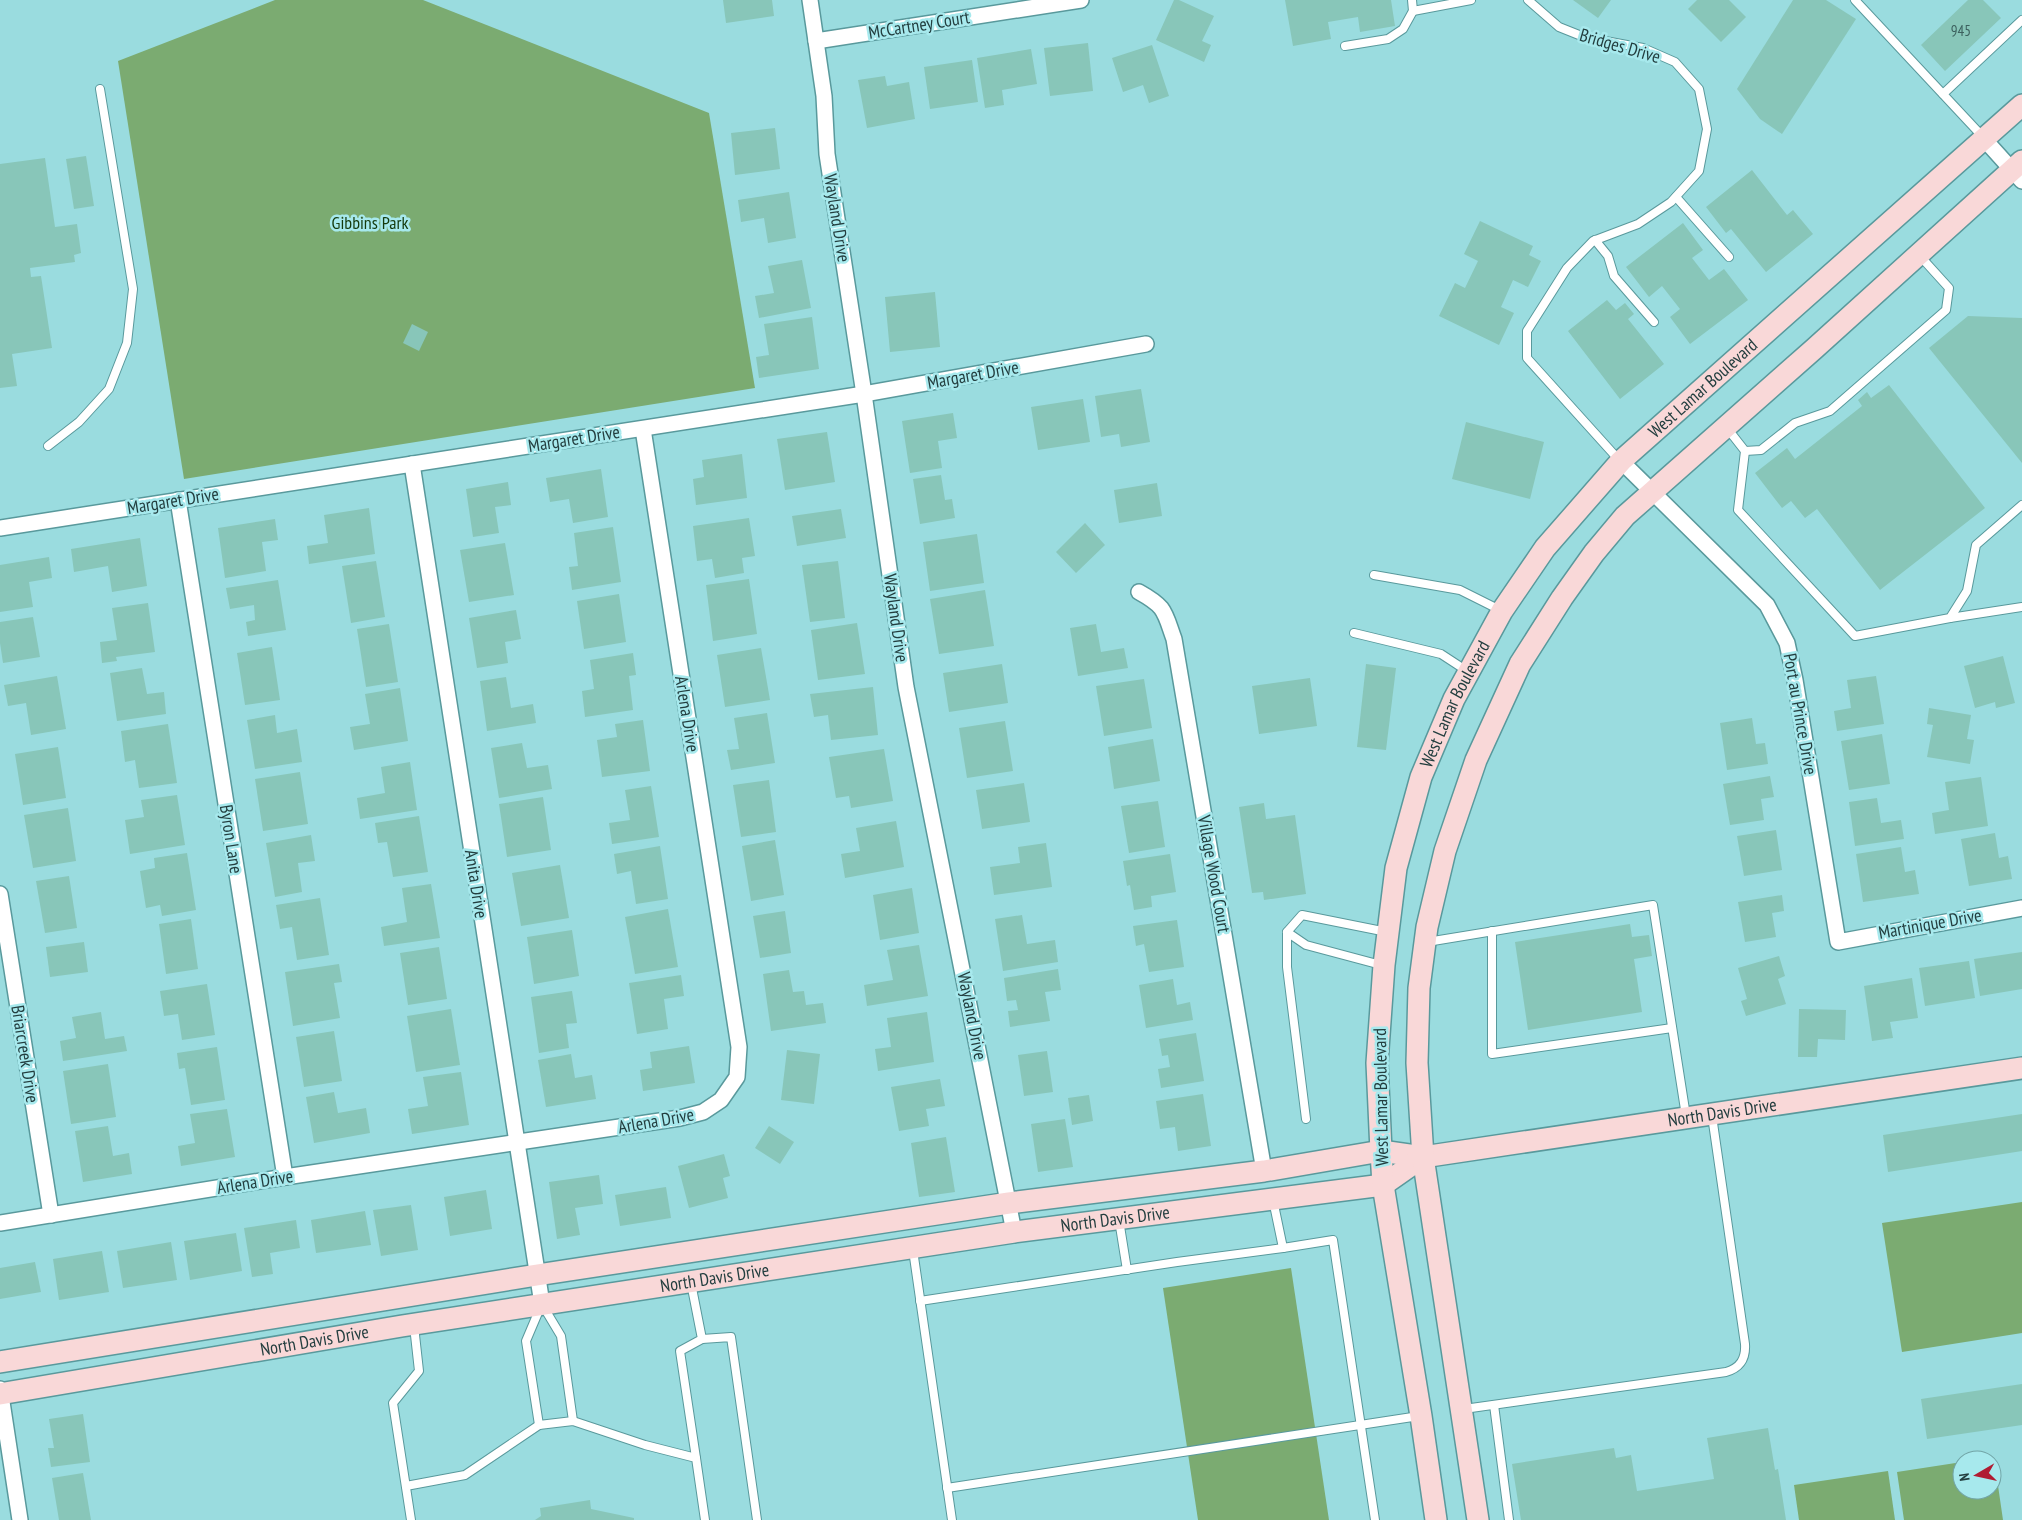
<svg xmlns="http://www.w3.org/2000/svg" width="2022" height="1520" font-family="'PT Sans Narrow',sans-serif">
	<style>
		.green { fill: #7bab71 }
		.building { fill: #88c6b9 }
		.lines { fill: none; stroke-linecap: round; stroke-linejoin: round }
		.lane-casing { stroke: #59999c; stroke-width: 10 }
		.street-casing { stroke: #59999c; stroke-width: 18 }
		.secondary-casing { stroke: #59999c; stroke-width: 24 }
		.lane { stroke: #fff; stroke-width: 8 }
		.street { stroke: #fff; stroke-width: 15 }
		.secondary { stroke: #f9d8d8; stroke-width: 21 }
		.labels { text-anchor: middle; stroke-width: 5; stroke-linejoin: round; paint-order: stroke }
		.number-label { font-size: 15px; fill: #3c605e }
		.street-label { font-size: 18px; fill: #233e3f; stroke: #a7e9ed }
		.park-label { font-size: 18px; fill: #153a0c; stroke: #a7e9ed }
	</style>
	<rect width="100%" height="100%" fill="#9adcdf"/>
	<g class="green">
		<path d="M275,0H423L709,113L755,388L184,479L118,61Z"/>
		<path d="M2022,1202V1333L1902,1352L1882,1223Z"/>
		<path d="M1291,1268L1329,1520H1198L1163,1288Z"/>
		<path d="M1994,1458L2003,1520H1904L1897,1472L1962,1462V1490H1992V1460H1977Z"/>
		<path d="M1888,1471L1895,1520H1799L1794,1485Z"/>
	</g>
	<g class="building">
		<path d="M723,0H772L774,16L726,23Z"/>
		<path d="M1174,0H1179L1214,16L1202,41L1211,45L1204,62L1156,40Z"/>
		<path d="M1285,0H1391L1395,26L1360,32L1358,17L1328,22L1331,39L1293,46Z"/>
		<path d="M1573,0H1611L1598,18Z"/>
		<path d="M1697,0H1729L1746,17L1721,42L1688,9Z"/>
		<path d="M1793,0H1826L1856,19L1782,134L1760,119L1737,89Z"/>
		<path d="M1968,0H1983L2001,18L1945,71L1921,45Z"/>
		<path d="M1088,43L1093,91L1050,96L1044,48Z"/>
		<path d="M1152,45L1169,96L1149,103L1143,85L1123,92L1112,58Z"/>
		<path d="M1031,49L1037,84L1002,90L1004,105L985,108L977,58Z"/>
		<path d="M972,60L978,102L930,109L924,67Z"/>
		<path d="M885,76L887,86L909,82L915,119L867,128L858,80Z"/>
		<path d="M775,128L780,169L735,175L731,133Z"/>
		<path d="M86,156L94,206L74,209L66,159Z"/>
		<path d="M45,158L55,227L77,224L81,253L74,255L75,262L30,268L31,277L41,276L52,348L12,354L17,386L0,388V164Z"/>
		<path d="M1752,170L1787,215L1793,210L1813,234L1766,272L1731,229L1726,233L1706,207Z"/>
		<path d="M789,192L796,238L768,243L764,218L741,222L738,200Z"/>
		<path d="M1480,221L1533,246L1529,255L1541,261L1528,287L1513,280L1501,307L1514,313L1499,345L1439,316L1455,283L1465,288L1478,261L1464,254Z"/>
		<path d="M1683,223L1703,250L1692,258L1709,280L1724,269L1748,300L1690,344L1670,317L1680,309L1662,286L1649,297L1626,267Z"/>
		<path d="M802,260L811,308L759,318L755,296L774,293L768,266Z"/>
		<path d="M935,292L940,347L890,352L885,297Z"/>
		<path d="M1607,300L1616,310L1625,303L1634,314L1628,319L1664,364L1620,399L1568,331Z"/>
		<path d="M1968,316L2022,318V463L1929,348Z"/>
		<path d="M812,317L819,369L759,378L756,357L769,355L764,324Z"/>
		<path d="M412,324L428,332L419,351L403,343Z"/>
		<path d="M1889,385L1985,508L1880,590L1817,509L1805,518L1791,501L1782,508L1755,473L1787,448L1795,459L1862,406L1858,400L1867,392L1871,398Z"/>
		<path d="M1141,389L1150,442L1121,447L1119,434L1101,437L1095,396Z"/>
		<path d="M1083,399L1090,442L1038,450L1031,407Z"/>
		<path d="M953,413L957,438L938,441L942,468L910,473L902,421Z"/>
		<path d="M1466,422L1544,442L1530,499L1452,479Z"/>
		<path d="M827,432L835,482L785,490L777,439Z"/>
		<path d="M742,454L747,498L696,505L693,479L704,477L702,460Z"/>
		<path d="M601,469L608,517L573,523L569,499L550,502L546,478Z"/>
		<path d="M941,475L945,500L952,499L955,518L920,524L913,479Z"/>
		<path d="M508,482L511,505L495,507L499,533L473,537L466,489Z"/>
		<path d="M1157,483L1162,516L1119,523L1114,490Z"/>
		<path d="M369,508L375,554L309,564L307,546L328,543L324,515Z"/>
		<path d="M841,509L846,538L797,546L792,516Z"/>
		<path d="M749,518L755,556L742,558L744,573L715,578L712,559L697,561L693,526Z"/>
		<path d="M275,519L278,540L262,542L266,571L225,578L218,528Z"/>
		<path d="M1085,523L1105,545L1076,573L1056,552Z"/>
		<path d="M613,527L621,582L572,590L569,567L578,566L574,533Z"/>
		<path d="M977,534L984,583L930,591L923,542Z"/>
		<path d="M140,538L147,586L112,592L108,566L74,572L71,549Z"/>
		<path d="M505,543L514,595L469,602L460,550Z"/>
		<path d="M49,557L52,578L29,582L33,607L0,612V565Z"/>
		<path d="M376,561L385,617L351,623L342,566Z"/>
		<path d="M838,561L845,618L810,622L802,565Z"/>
		<path d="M749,579L757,634L713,641L706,585Z"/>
		<path d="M278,580L286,630L248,636L246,622L255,620L254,605L230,609L226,588Z"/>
		<path d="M985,590L994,646L939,654L930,599Z"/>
		<path d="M619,594L626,642L584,649L577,601Z"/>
		<path d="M148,603L155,652L116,657L117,661L102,663L100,642L117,640L112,608Z"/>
		<path d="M516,610L521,639L505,642L508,663L477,668L469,618Z"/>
		<path d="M33,617L40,657L3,663L0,643V622Z"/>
		<path d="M857,623L865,674L818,680L811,630Z"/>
		<path d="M389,624L398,682L366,687L357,629Z"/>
		<path d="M1096,624L1101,652L1124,648L1128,668L1078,676L1070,628Z"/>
		<path d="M272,647L280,700L245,705L237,653Z"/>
		<path d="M761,648L770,700L725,707L717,655Z"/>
		<path d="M633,653L636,675L629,676L633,710L585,717L582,691L594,689L590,660Z"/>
		<path d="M2003,656L2015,703L1996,708L1995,702L1975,708L1964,666Z"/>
		<path d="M1002,664L1008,703L949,712L943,673Z"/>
		<path d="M1366,664L1396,668L1386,750L1357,747Z"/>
		<path d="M142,668L147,694L164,692L166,714L117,721L110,673Z"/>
		<path d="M57,676L66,729L31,735L26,703L8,706L4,685Z"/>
		<path d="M1876,676L1884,724L1837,731L1834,711L1851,708L1847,680Z"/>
		<path d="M506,677L511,708L533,704L536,723L487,731L480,681Z"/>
		<path d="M1310,678L1317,726L1259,734L1252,686Z"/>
		<path d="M1144,679L1152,728L1104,736L1096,686Z"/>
		<path d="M873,687L878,735L831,740L828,715L814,717L810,694Z"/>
		<path d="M400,688L408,741L354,750L350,727L370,724L365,694Z"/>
		<path d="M1929,708L1971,715L1967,739L1974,740L1970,764L1927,757L1933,725L1927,724Z"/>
		<path d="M767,713L775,763L731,770L727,750L739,749L734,718Z"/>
		<path d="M275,715L277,733L297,729L302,762L255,769L247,720Z"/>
		<path d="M1752,718L1756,744L1765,743L1768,764L1727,770L1720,723Z"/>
		<path d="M643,720L650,771L602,777L597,740L617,737L615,724Z"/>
		<path d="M1005,721L1013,771L967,778L959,728Z"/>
		<path d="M168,724L177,783L139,788L135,760L125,762L121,731Z"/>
		<path d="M1882,734L1890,784L1849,790L1841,741Z"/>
		<path d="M1153,739L1160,781L1114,789L1108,747Z"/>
		<path d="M522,743L527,768L548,765L552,789L499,798L491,748Z"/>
		<path d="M58,747L66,798L23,805L15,754Z"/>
		<path d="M884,749L893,801L851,808L849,796L836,798L829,757Z"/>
		<path d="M410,762L417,810L360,819L357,798L385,793L381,767Z"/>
		<path d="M300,772L308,824L263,831L255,779Z"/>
		<path d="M1770,776L1774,797L1761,799L1764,820L1730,825L1723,784Z"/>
		<path d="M1981,777L1988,826L1935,834L1932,813L1949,810L1945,782Z"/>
		<path d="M769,780L776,832L741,837L733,785Z"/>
		<path d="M1024,783L1030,822L982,829L976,790Z"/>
		<path d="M651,786L659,837L612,844L609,823L630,820L625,790Z"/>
		<path d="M177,795L185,845L130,854L125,820L144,817L141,800Z"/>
		<path d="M543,797L551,850L507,857L499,804Z"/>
		<path d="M1877,798L1881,823L1901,820L1904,839L1855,846L1849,802Z"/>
		<path d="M1158,801L1165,847L1129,853L1121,806Z"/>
		<path d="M1264,803L1266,819L1295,815L1306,894L1264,900L1263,892L1252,893L1239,807Z"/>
		<path d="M68,808L76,861L33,868L24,815Z"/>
		<path d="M419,816L428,872L393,877L387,842L378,843L375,823Z"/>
		<path d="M896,821L904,867L845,878L841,854L860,851L856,828Z"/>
		<path d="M1776,830L1782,870L1744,876L1737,836Z"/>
		<path d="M1995,833L1999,858L2008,856L2012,879L1969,886L1961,839Z"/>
		<path d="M311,835L315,861L298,863L302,892L275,897L266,843Z"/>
		<path d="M775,840L784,895L751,901L742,846Z"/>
		<path d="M1046,843L1052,887L994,895L990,867L1020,863L1018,847Z"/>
		<path d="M660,846L668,899L636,904L631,871L617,874L614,854Z"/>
		<path d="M1901,847L1905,872L1915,870L1919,894L1863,902L1856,854Z"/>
		<path d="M187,853L196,910L162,916L160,905L146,908L140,871L155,868L154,858Z"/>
		<path d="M1170,854L1176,892L1151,896L1152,907L1134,910L1130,885L1127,886L1123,861Z"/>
		<path d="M560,865L569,918L521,926L512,873Z"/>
		<path d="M69,876L77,928L45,933L36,881Z"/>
		<path d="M431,884L440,938L384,946L381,927L407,922L402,888Z"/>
		<path d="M912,888L919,933L880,940L873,895Z"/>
		<path d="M1782,895L1784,911L1772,913L1776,937L1745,942L1738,902Z"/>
		<path d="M320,898L329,955L297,960L292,927L280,929L276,905Z"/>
		<path d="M668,909L678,967L635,974L625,917Z"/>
		<path d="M785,911L791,953L760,958L753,916Z"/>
		<path d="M1022,915L1027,944L1055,940L1058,962L1003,971L995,919Z"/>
		<path d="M191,919L198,969L166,974L159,924Z"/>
		<path d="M1177,920L1184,967L1149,972L1144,944L1136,946L1133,926Z"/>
		<path d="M1630,924L1632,937L1649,935L1652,956L1634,959L1642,1012L1528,1030L1515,942Z"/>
		<path d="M572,930L579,976L534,984L527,937Z"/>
		<path d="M84,942L88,972L50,977L46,947Z"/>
		<path d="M919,945L928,996L867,1006L864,985L893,980L887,950Z"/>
		<path d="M439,947L447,999L408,1005L400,953Z"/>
		<path d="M2022,952V989L1980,996L1974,959Z"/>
		<path d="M1779,956L1785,976L1778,979L1786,1004L1746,1016L1741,1001L1747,999L1738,968Z"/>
		<path d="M1969,961L1975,998L1925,1006L1919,968Z"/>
		<path d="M339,964L342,982L334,983L340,1018L293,1026L285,972Z"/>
		<path d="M1058,969L1061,990L1045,992L1050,1021L1010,1027L1008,1011L1018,1010L1016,1000L1007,1001L1004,978Z"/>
		<path d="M789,970L793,992L804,991L806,1005L823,1003L826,1023L771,1031L763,974Z"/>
		<path d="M681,975L684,996L664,999L668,1029L637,1034L629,983Z"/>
		<path d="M1912,978L1918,1018L1890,1022L1893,1038L1872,1041L1864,986Z"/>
		<path d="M1173,979L1177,1005L1190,1002L1193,1020L1146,1028L1139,985Z"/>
		<path d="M207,984L215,1035L182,1040L178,1014L164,1016L160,991Z"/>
		<path d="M572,991L577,1023L566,1024L569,1048L539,1053L531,997Z"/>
		<path d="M451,1009L460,1065L416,1072L407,1016Z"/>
		<path d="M1799,1009L1846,1010L1845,1040L1818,1039L1817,1057H1798Z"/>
		<path d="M101,1012L105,1039L124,1036L127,1051L63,1061L60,1041L76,1038L72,1017Z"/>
		<path d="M927,1012L934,1062L878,1071L875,1049L891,1047L887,1018Z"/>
		<path d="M334,1031L342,1081L304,1087L296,1037Z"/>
		<path d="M1196,1033L1204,1081L1161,1088L1158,1069L1170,1067L1168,1055L1162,1056L1159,1039Z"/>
		<path d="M689,1046L695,1083L643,1091L640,1070L652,1068L650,1052Z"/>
		<path d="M217,1047L225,1100L191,1105L185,1068L179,1069L177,1053Z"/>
		<path d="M787,1050L820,1054L814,1104L781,1100Z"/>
		<path d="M1047,1051L1053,1092L1024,1096L1018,1055Z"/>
		<path d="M571,1054L575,1078L592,1075L596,1099L546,1107L538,1060Z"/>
		<path d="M108,1064L116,1117L71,1124L63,1071Z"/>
		<path d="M461,1072L469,1125L412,1134L408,1109L428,1106L423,1077Z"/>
		<path d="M940,1079L945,1106L926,1109L929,1126L899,1131L891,1087Z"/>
		<path d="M334,1092L338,1113L366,1108L370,1133L314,1143L306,1097Z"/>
		<path d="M1203,1094L1211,1146L1178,1151L1175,1127L1160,1129L1156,1101Z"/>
		<path d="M1089,1095L1093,1121L1072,1125L1068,1098Z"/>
		<path d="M227,1109L235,1157L181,1166L178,1146L195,1143L190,1114Z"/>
		<path d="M2022,1114V1151L1888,1172L1883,1135Z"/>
		<path d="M1065,1119L1073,1167L1038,1172L1031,1124Z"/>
		<path d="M108,1126L113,1156L129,1153L132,1174L83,1182L75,1131Z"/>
		<path d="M769,1126L794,1142L780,1164L755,1148Z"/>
		<path d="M946,1137L955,1192L919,1197L911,1143Z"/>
		<path d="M724,1154L730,1176L723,1178L728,1198L689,1208L678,1166Z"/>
		<path d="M599,1175L603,1204L575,1208L580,1235L557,1239L549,1182Z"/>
		<path d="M666,1187L671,1218L620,1226L615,1195Z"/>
		<path d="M486,1190L492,1229L450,1236L444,1197Z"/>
		<path d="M411,1205L418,1250L381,1256L373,1210Z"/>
		<path d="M365,1211L371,1245L316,1253L311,1220Z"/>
		<path d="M296,1220L300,1248L270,1253L273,1274L252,1277L244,1228Z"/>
		<path d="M236,1233L242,1271L190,1280L184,1241Z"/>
		<path d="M171,1242L177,1280L123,1288L117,1251Z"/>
		<path d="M102,1251L109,1292L59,1300L53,1259Z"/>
		<path d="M35,1262L41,1292L0,1299V1268Z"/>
		<path d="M2022,1384V1425L1927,1439L1921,1399Z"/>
		<path d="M83,1414L90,1462L51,1467L48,1448H54L49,1419Z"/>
		<path d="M1768,1428L1775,1470L1778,1469L1786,1520H1521L1512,1464L1614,1448L1616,1458L1631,1455L1637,1491L1714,1479L1707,1438Z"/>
		<path d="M83,1473L91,1520H59L52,1478Z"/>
		<path d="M590,1500L591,1509L634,1518V1520H535L541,1516L540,1508Z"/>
	</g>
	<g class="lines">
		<defs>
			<g id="lane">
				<path d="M1412,0L1413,11L1471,0"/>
				<path d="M1528,0L1559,27L1584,37L1643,48L1675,62L1699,89L1707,129L1699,171L1671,202L1638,224L1593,241L1567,268L1527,331V358L1619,460"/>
				<path d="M1855,0L1983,137"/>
				<path d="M1345,46L1388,39L1403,29L1413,11"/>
				<path d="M1943,94L2022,20"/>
				<path d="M1676,197L1729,257"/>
				<path d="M1595,240L1608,256L1614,276L1654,322"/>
				<path d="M1727,428L1745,451L1738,510L1855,636L1950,618L1967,591L1976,545L2022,505"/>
				<path d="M48,446L79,422L109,389L127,343L133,289L100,89"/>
				<path d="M1745,451L1761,450L1795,423L1830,411L1946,310L1949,288L1920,256"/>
				<path d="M1374,575L1460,590L1500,610"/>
				<path d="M1950,618L2022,607"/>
				<path d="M1354,633L1441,654L1467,671"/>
				<path d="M1492,931V1054L1672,1028"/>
				<path d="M1287,932L1306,945L1381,965"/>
				<path d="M1427,942L1653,905L1686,1116"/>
				<path d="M1306,1119L1287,967V932L1302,915L1387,932"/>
				<path d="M1273,1200L1283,1248"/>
				<path d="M1119,1220L1127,1270"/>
				<path d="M913,1250L952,1520"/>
				<path d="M691,1283L702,1339L680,1351L696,1458"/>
				<path d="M920,1301L1177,1262L1283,1248L1333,1240L1375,1520"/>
				<path d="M543,1306L561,1336L573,1421"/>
				<path d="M702,1339L731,1337L757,1520"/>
				<path d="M1494,1405L1509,1520"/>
				<path d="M1464,1409L1726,1372C1740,1368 1746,1359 1745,1344L1712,1116"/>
				<path d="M539,1425L526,1341L540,1308"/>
				<path d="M406,1486L465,1475L539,1425L573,1421L645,1445L696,1458L705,1520"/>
				<path d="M947,1488L1419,1416"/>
				<path d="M411,1520L393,1403L419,1371L414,1326"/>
			</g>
			<g id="street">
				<path d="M810,0L824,96L827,154L864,394L906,687L1014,1232"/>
				<path d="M816,41L1081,0"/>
				<path d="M1985,140L2022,181"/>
				<path d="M1621,461L1767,605L1787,643L1795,680L1838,942L2022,908"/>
				<path d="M412,464L542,1304"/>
				<path d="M178,500L285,1177"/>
				<path d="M0,528L864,394L1146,344"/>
				<path d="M1139,592C1166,607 1164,611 1174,639L1264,1171"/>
				<path d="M0,894L51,1215"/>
				<path d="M0,1223L285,1177L680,1118L703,1112L721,1100L737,1077L739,1047L643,429"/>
				<path d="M0,1389L20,1520"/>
			</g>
			<g id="secondary">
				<path id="s1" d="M0,1362L537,1275L1009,1203L1264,1171L1381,1151L1423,1157L2022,1068"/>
				<path id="s2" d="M0,1394L402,1326L1014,1232L1383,1185L1423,1157"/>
				<path id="s3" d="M1436,1520L1421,1416L1383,1185L1381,1151L1377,1063L1384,965L1396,868L1421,777L1454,699L1502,611L1545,548L1621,461L2022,105"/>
				<path d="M1478,1520L1423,1157L1417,1063L1419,988L1427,927L1445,851L1476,760L1520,664L1562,598L1594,553L1625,516L1814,349L2022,161"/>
			</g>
		</defs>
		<use href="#lane" class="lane-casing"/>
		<use href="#street" class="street-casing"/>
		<use href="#secondary" class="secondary-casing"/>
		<use href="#lane" class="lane"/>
		<use href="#street" class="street"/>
		<use href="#secondary" class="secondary"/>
	</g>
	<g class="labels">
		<g class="number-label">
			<text x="1961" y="36">945</text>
		</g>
		<g class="street-label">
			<text transform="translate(919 25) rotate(-9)" y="6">McCartney Court</text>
			<text transform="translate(1620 46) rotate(16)" y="6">Bridges Drive</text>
			<text transform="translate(837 218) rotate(81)" y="6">Wayland Drive</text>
			<text transform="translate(973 375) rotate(-10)" y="6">Margaret Drive</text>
			<text dy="6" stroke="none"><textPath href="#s3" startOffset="1238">West Lamar Boulevard</textPath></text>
			<text transform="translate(574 439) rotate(-9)" y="6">Margaret Drive</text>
			<text transform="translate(173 501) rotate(-9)" y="6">Margaret Drive</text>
			<text transform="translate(896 618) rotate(82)" y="6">Wayland Drive</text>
			<text dy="6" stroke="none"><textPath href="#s3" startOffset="832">West Lamar Boulevard</textPath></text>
			<text transform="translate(687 714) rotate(81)" y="6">Arlena Drive</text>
			<text transform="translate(1800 714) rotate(80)" y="6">Port au Prince Drive</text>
			<text transform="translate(231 839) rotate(81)" y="6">Byron Lane</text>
			<text transform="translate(1214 874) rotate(80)" y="6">Village Wood Court</text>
			<text transform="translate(476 884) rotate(81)" y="6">Anita Drive</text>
			<text transform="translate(1930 924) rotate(-10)" y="6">Martinique Drive</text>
			<text transform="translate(972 1016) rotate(79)" y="6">Wayland Drive</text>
			<text transform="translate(25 1054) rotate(81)" y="6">Briarcreek Drive</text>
			<text transform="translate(1381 1097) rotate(-91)" y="6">West Lamar Boulevard</text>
			<text dy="6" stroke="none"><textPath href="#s1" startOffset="1742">North Davis Drive</textPath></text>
			<text transform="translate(656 1121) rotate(-10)" y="6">Arlena Drive</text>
			<text transform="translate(255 1182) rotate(-9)" y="6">Arlena Drive</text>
			<text dy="6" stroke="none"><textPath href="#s2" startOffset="1129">North Davis Drive</textPath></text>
			<text dy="6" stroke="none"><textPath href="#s2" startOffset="724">North Davis Drive</textPath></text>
			<text dy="6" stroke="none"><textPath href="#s2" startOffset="319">North Davis Drive</textPath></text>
		</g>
		<g class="park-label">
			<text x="370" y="229">Gibbins Park</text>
		</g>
	</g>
	<g transform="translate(1977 1475) rotate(261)"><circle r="24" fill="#a7e9ed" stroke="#72a5a7"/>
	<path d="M0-4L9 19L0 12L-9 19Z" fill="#b01c32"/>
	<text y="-8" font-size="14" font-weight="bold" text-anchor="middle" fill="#233e3f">N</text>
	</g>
</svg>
